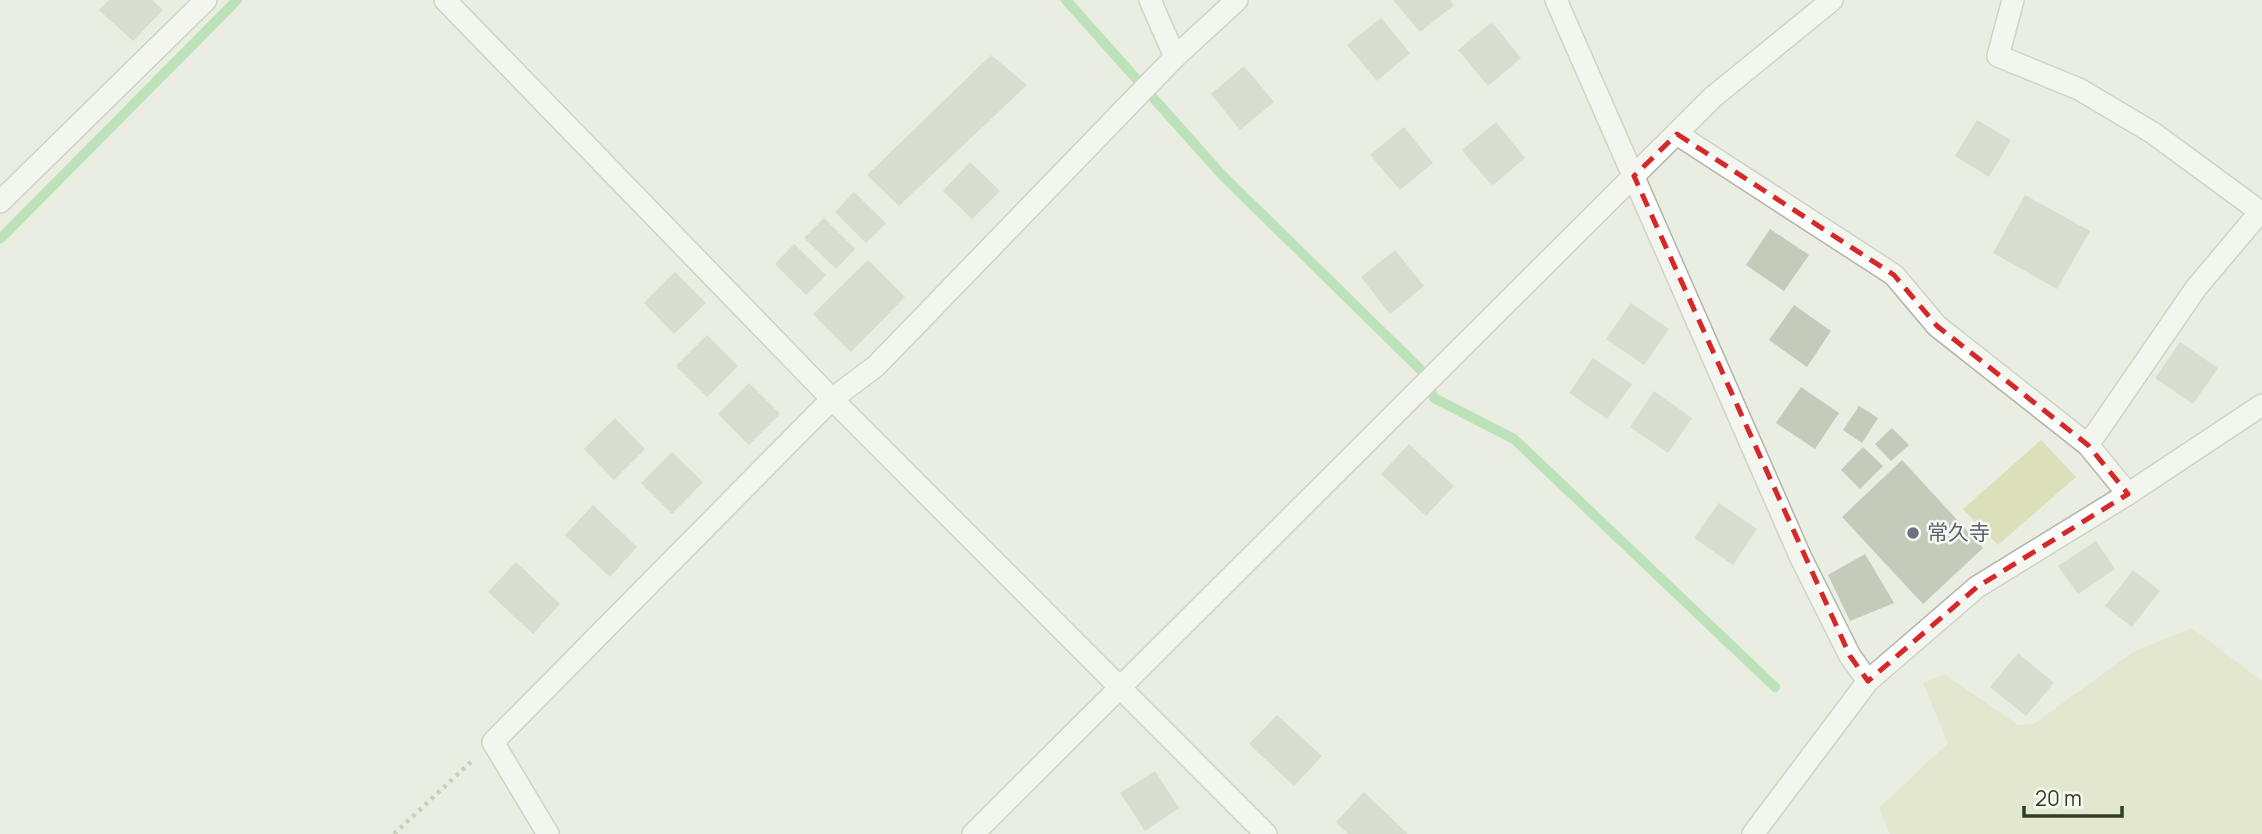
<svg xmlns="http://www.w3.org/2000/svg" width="2262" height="834" font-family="Manrope,'Noto Sans JP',sans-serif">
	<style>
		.green { fill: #dbe0ba }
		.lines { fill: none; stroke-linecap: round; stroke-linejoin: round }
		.stream { stroke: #87d687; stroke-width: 10 }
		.building { fill: #c4cbba }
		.minor-casing { stroke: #adb6a4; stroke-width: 24 }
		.path { stroke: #98b381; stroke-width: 4.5; stroke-dasharray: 3.5 5; stroke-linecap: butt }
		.minor { stroke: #fff; stroke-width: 21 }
		.marked { fill: none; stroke: #d62828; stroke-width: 5; stroke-dasharray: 14 9; stroke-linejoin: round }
		.worship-dot { fill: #6b7280; stroke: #f7f9f3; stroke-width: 2.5 }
		.labels { text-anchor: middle; stroke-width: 5; stroke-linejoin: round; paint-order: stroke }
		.worship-label { font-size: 21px; fill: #5b616d; stroke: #f7f9f3; text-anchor: start }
	</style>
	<rect width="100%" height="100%" fill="#e9ede2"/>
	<g class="green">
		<path d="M2041,440L2076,477L1998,545L1963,509Z"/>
		<path d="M2192,628L2262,681V834H1890L1879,808L1948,743L1923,683L1944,674L2018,725L2034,724L2133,652Z"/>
	</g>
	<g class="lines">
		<g class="stream">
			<path d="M1066,0L1222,175L1421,370L1434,398L1514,439L1775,687"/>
			<path d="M0,239L237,0"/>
		</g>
	</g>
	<g class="building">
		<path d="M109,0H152L163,10L133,41L99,10Z"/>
		<path d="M1393,0H1450L1454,5L1420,32Z"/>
		<path d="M1381,18L1410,53L1377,81L1347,45Z"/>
		<path d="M1492,22L1521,58L1488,86L1458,50Z"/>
		<path d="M991,55L1027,85L899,206L867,175Z"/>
		<path d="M1244,66L1274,102L1240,130L1211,94Z"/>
		<path d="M1977,120L2011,140L1989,177L1955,156Z"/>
		<path d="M1496,122L1525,158L1492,186L1462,150Z"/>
		<path d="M1404,127L1433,163L1400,190L1370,155Z"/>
		<path d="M970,162L1000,191L972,219L943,191Z"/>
		<path d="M854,192L886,223L866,243L835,212Z"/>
		<path d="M2025,195L2090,231L2057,289L1993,253Z"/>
		<path d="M824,218L855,249L836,269L804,238Z"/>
		<path d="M1770,229L1809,255L1784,291L1746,265Z"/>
		<path d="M794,244L826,275L806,295L775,264Z"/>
		<path d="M1395,250L1424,286L1390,314L1361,277Z"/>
		<path d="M868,260L905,297L851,352L813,314Z"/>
		<path d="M675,272L706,303L674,334L644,303Z"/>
		<path d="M1631,303L1669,329L1644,365L1606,339Z"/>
		<path d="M1794,305L1831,331L1807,367L1769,340Z"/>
		<path d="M707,335L738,366L707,397L676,366Z"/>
		<path d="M2180,342L2218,368L2193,404L2155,378Z"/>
		<path d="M1593,358L1632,384L1607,419L1569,393Z"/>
		<path d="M749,383L780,414L749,445L718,414Z"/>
		<path d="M1801,387L1839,413L1815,449L1776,423Z"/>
		<path d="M1654,391L1692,418L1668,453L1630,427Z"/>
		<path d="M1859,406L1878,418L1862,443L1843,430Z"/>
		<path d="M615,418L645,449L614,480L584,449Z"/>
		<path d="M1892,428L1909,445L1891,461L1875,444Z"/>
		<path d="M1409,444L1454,486L1426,516L1381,474Z"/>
		<path d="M1863,447L1883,466L1860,489L1841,470Z"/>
		<path d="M672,452L703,482L672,514L641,483Z"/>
		<path d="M1902,460L1983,548L1923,604L1842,517Z"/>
		<path d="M1719,503L1757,529L1733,565L1694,538Z"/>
		<path d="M593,505L637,547L610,577L565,535Z"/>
		<path d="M2096,541L2115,569L2078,594L2058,566Z"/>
		<path d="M1865,554L1894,603L1850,621L1828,575Z"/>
		<path d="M516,562L560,604L533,634L488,592Z"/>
		<path d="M2133,570L2160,591L2132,627L2105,606Z"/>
		<path d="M2018,653L2054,683L2026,716L1990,687Z"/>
		<path d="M1277,715L1322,756L1294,786L1249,744Z"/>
		<path d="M1155,771L1179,808L1145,831L1120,793Z"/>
		<path d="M1364,792L1408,834H1348L1336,822Z"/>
	</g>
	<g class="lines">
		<defs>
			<g id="minor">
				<path d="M445,0L832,399L1266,834"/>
				<path d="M1150,0L1175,57"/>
				<path d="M1556,0L1801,558L1850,656L1868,681"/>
				<path d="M2013,0L1998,56L2079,89L2153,133L2262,213"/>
				<path d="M1677,134L1894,275L1937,326L2088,445L2128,494"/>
				<path d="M0,202L206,0"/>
				<path d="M2088,445L2196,288L2260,212"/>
				<path d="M548,834L493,742L832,399L876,366L1175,57L1237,0"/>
				<path d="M973,834L1713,97L1832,0"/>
				<path d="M1753,834L1868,681L1977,587L2128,494L2262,405"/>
			</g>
		</defs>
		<use href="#minor" class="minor-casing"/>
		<path class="path" d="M394,834L474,759"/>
		<use href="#minor" class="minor"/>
	</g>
	<path d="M0 0H2262V834H0ZM1677,134L1894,275L1937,326L2088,445L2128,494L1977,587L1868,681L1850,656L1634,176Z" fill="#e9ede2" fill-opacity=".55" fill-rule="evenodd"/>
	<path class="marked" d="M1677,134L1894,275L1937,326L2088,445L2128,494L1977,587L1868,681L1850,656L1634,176Z"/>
	<circle class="worship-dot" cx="1913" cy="533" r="7"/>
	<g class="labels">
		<g class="worship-label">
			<text x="1927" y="540">常久寺</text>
		</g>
	</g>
	<path d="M2024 806v10h98v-10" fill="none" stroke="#2e4021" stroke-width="3.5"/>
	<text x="2035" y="806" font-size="21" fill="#2e4021" stroke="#f7f9f3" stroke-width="5" paint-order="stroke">20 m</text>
</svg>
